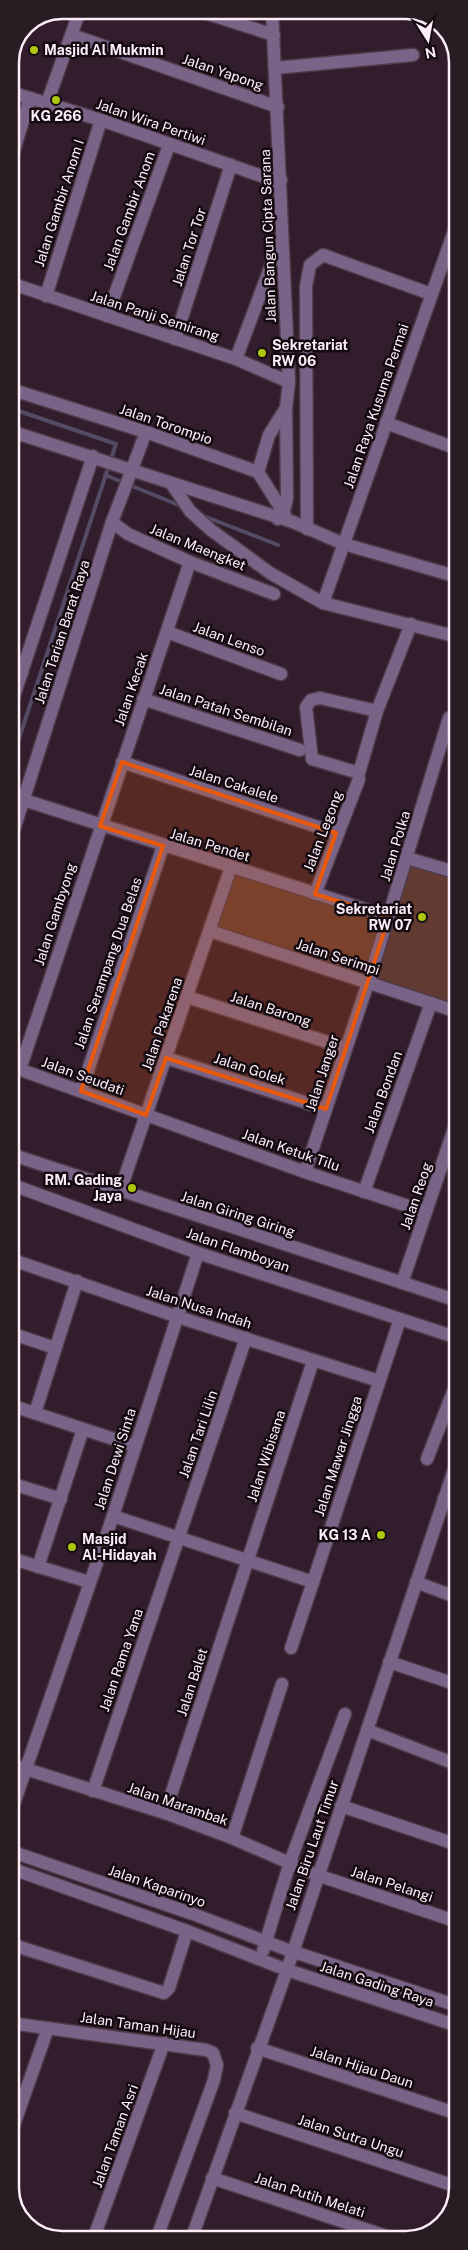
<svg xmlns="http://www.w3.org/2000/svg" width="468" height="2250" font-family="'Public Sans',sans-serif">
	<style>
		.park { fill: #613b32 }
		.lines { fill: none; stroke-linecap: round; stroke-linejoin: round }
		.stream { stroke: #534a66; stroke-width: 4 }
		.minor-casing { stroke: #4f3a49; stroke-width: 15 }
		.minor { stroke: #796487; stroke-width: 12 }
		.marked { fill: #e8590c; fill-opacity: 0.2; stroke: #e8590c; stroke-width: 4; stroke-linejoin: round }
		.poi-dot { fill: #adc60e; stroke: #140b11; stroke-width: 2 }
		.labels { text-anchor: middle; stroke-width: 5; stroke-linejoin: round; paint-order: stroke }
		.poi-label { font-size: 14px; font-weight: bold; fill: #feeef8; stroke: #140b11; text-anchor: start }
		.street-label { font-size: 14px; fill: #feeef8; stroke: #140b11 }
		.rim { fill: none; stroke: #feeef8; stroke-width: 2.5 }
	</style>
	<rect width="100%" height="100%" fill="#321d2c"/>
	<path class="park" d="M412,863L458,878V1006L217,926L235,873L391,924Z"/>
	<g class="lines">
		<g class="stream">
			<path d="M10,408L116,444L10,766"/>
			<path d="M105,475L181,506"/>
			<path d="M201,515L278,545"/>
		</g>
		<defs>
			<g id="minor">
				<path d="M196,10L274,35"/>
				<path d="M272,10L289,382L286,408L287,498L285,507L278,519"/>
				<path d="M72,35L278,107"/>
				<path d="M275,68L413,55"/>
				<path d="M10,92L101,120L276,181L281,180"/>
				<path d="M47,103L80,10"/>
				<path d="M10,163L30,98"/>
				<path d="M10,283L236,359L289,382"/>
				<path d="M46,296L101,120"/>
				<path d="M107,316L169,145"/>
				<path d="M175,339L231,165"/>
				<path d="M236,359L279,244"/>
				<path d="M10,389L146,432L258,472L285,515"/>
				<path d="M386,423L458,449"/>
				<path d="M10,431L293,522L344,544L458,577"/>
				<path d="M10,451L16,433"/>
				<path d="M258,472L269,435L286,408"/>
				<path d="M171,483L190,511L211,530L270,573L323,603L458,637"/>
				<path d="M112,522L128,534L190,562L274,594"/>
				<path d="M307,529L306,286L310,265L323,255L431,294"/>
				<path d="M323,603L458,220"/>
				<path d="M167,632L281,674"/>
				<path d="M10,669L22,673"/>
				<path d="M143,699L300,750"/>
				<path d="M10,708L93,456"/>
				<path d="M377,711L320,698L311,700L306,707L312,759L359,773L377,711L411,624"/>
				<path d="M122,762L336,833"/>
				<path d="M24,800L389,917"/>
				<path d="M10,842L112,522L146,432"/>
				<path d="M407,858L458,873"/>
				<path d="M315,894L359,779"/>
				<path d="M210,931L458,1012"/>
				<path d="M187,997L346,1048"/>
				<path d="M166,1058L326,1109"/>
				<path d="M10,1066L305,1172L426,1212"/>
				<path d="M20,1069L190,562"/>
				<path d="M81,1091L163,846"/>
				<path d="M10,1154L458,1301"/>
				<path d="M305,1172L368,983L449,718L458,716"/>
				<path d="M10,1184L198,1253L458,1338"/>
				<path d="M120,1191L231,867"/>
				<path d="M364,1192L431,1003"/>
				<path d="M10,1259L178,1317L379,1381"/>
				<path d="M402,1283L458,1117"/>
				<path d="M10,1333L55,1348"/>
				<path d="M10,1405L135,1446"/>
				<path d="M35,1413L77,1281"/>
				<path d="M427,1459L458,1379"/>
				<path d="M10,1483L61,1499"/>
				<path d="M444,1498L458,1504"/>
				<path d="M113,1516L313,1582L400,1319"/>
				<path d="M10,1558L89,1582"/>
				<path d="M38,1567L83,1429"/>
				<path d="M416,1582L458,1598"/>
				<path d="M291,1648L313,1582"/>
				<path d="M389,1662L458,1685"/>
				<path d="M367,1730L458,1765"/>
				<path d="M10,1764L165,1813L232,1838L317,1875L458,1922"/>
				<path d="M93,1791L246,1338"/>
				<path d="M341,1806L458,1845"/>
				<path d="M165,1813L313,1361"/>
				<path d="M10,1815L113,1516L198,1253"/>
				<path d="M232,1838L282,1684"/>
				<path d="M10,1851L193,1914L288,1950L458,2006"/>
				<path d="M10,1868L187,1931L287,1970L458,2026"/>
				<path d="M10,1944L164,1993L169,1988L187,1931"/>
				<path d="M263,1951L290,1862L345,1714"/>
				<path d="M10,2023L206,2050L213,2053L217,2065L214,2080L156,2240"/>
				<path d="M257,2048L458,2114"/>
				<path d="M235,2113L458,2187"/>
				<path d="M10,2136L48,2028"/>
				<path d="M212,2178L398,2240"/>
				<path d="M93,2240L164,2043"/>
				<path d="M191,2240L287,1970L458,1458"/>
			</g>
		</defs>
		<use href="#minor" class="minor-casing"/>
		<use href="#minor" class="minor"/>
	</g>
	<path class="marked" d="M122,762L336,833L315,894L389,917L326,1109L166,1058L146,1115L81,1091L163,846L100,826Z"/>
	<g class="poi-dot">
		<circle cx="34" cy="50" r="5"/>
		<circle cx="56" cy="100" r="5"/>
		<circle cx="262" cy="353" r="5"/>
		<circle cx="422" cy="917" r="5"/>
		<circle cx="132" cy="1188" r="5"/>
		<circle cx="381" cy="1535" r="5"/>
		<circle cx="72" cy="1547" r="5"/>
	</g>
	<g class="labels">
		<g class="poi-label">
			<text x="44" y="55">Masjid Al Mukmin</text>
			<text x="56" y="121" text-anchor="middle">KG 266</text>
			<text x="272" y="350">Sekretariat<tspan x="272" dy="16">RW 06</tspan></text>
			<text x="412" y="914" text-anchor="end">Sekretariat<tspan x="412" dy="16">RW 07</tspan></text>
			<text x="122" y="1185" text-anchor="end">RM. Gading<tspan x="122" dy="16">Jaya</tspan></text>
			<text x="371" y="1540" text-anchor="end">KG 13 A</text>
			<text x="82" y="1544">Masjid<tspan x="82" dy="16">Al-Hidayah</tspan></text>
		</g>
		<g class="street-label">
			<text transform="translate(223 72) rotate(19)" y="5">Jalan Yapong</text>
			<text transform="translate(151 122) rotate(19)" y="5">Jalan Wira Pertiwi</text>
			<text transform="translate(59 203) rotate(-72)" y="5">Jalan Gambir Anom I</text>
			<text transform="translate(129 211) rotate(-70)" y="5">Jalan Gambir Anom</text>
			<text transform="translate(268 236) rotate(-92)" y="5">Jalan Bangun Cipta Sarana</text>
			<text transform="translate(189 247) rotate(-72)" y="5">Jalan Tor Tor</text>
			<text transform="translate(155 316) rotate(18)" y="5">Jalan Panji Semirang</text>
			<text transform="translate(376 406) rotate(-71)" y="5">Jalan Raya Kusuma Permai</text>
			<text transform="translate(166 424) rotate(19)" y="5">Jalan Torompio</text>
			<text transform="translate(198 547) rotate(22)" y="5">Jalan Maengket</text>
			<text transform="translate(62 632) rotate(-72)" y="5">Jalan Tarian Barat Raya</text>
			<text transform="translate(229 639) rotate(20)" y="5">Jalan Lenso</text>
			<text transform="translate(131 689) rotate(-71)" y="5">Jalan Kecak</text>
			<text transform="translate(226 710) rotate(18)" y="5">Jalan Patah Sembilan</text>
			<text transform="translate(234 784) rotate(18)" y="5">Jalan Cakalele</text>
			<text transform="translate(323 831) rotate(-69)" y="5">Jalan Legong</text>
			<text transform="translate(210 845) rotate(17)" y="5">Jalan Pendet</text>
			<text transform="translate(395 846) rotate(-73)" y="5">Jalan Polka</text>
			<text transform="translate(55 914) rotate(-72)" y="5">Jalan Gambyong</text>
			<text transform="translate(338 957) rotate(18)" y="5">Jalan Serimpi</text>
			<text transform="translate(108 963) rotate(-71)" y="5">Jalan Serampang Dua Belas</text>
			<text transform="translate(271 1009) rotate(18)" y="5">Jalan Barong</text>
			<text transform="translate(162 1024) rotate(-71)" y="5">Jalan Pakarena</text>
			<text transform="translate(250 1069) rotate(18)" y="5">Jalan Golek</text>
			<text transform="translate(322 1073) rotate(-72)" y="5">Jalan Janger</text>
			<text transform="translate(83 1076) rotate(20)" y="5">Jalan Seudati</text>
			<text transform="translate(383 1092) rotate(-70)" y="5">Jalan Bondan</text>
			<text transform="translate(291 1150) rotate(19)" y="5">Jalan Ketuk Tilu</text>
			<text transform="translate(416 1196) rotate(-71)" y="5">Jalan Reog</text>
			<text transform="translate(238 1214) rotate(18)" y="5">Jalan Giring Giring</text>
			<text transform="translate(238 1250) rotate(19)" y="5">Jalan Flamboyan</text>
			<text transform="translate(199 1307) rotate(18)" y="5">Jalan Nusa Indah</text>
			<text transform="translate(198 1434) rotate(-71)" y="5">Jalan Tari Lilin</text>
			<text transform="translate(266 1456) rotate(-72)" y="5">Jalan Wibisana</text>
			<text transform="translate(338 1456) rotate(-72)" y="5">Jalan Mawar Jingga</text>
			<text transform="translate(115 1459) rotate(-72)" y="5">Jalan Dewi Sinta</text>
			<text transform="translate(121 1660) rotate(-71)" y="5">Jalan Rama Yana</text>
			<text transform="translate(192 1682) rotate(-72)" y="5">Jalan Balet</text>
			<text transform="translate(178 1804) rotate(19)" y="5">Jalan Marambak</text>
			<text transform="translate(312 1845) rotate(-71)" y="5">Jalan Biru Laut Timur</text>
			<text transform="translate(392 1884) rotate(18)" y="5">Jalan Pelangi</text>
			<text transform="translate(157 1886) rotate(19)" y="5">Jalan Kaparinyo</text>
			<text transform="translate(377 1984) rotate(18)" y="5">Jalan Gading Raya</text>
			<text transform="translate(138 2025) rotate(8)" y="5">Jalan Taman Hijau</text>
			<text transform="translate(362 2067) rotate(18)" y="5">Jalan Hijau Daun</text>
			<text transform="translate(115 2136) rotate(-70)" y="5">Jalan Taman Asri</text>
			<text transform="translate(351 2136) rotate(18)" y="5">Jalan Sutra Ungu</text>
			<text transform="translate(310 2195) rotate(18)" y="5">Jalan Putih Melati</text>
		</g>
	</g>
	<path d="M0 0H468V2250H0ZM62 19H406A43 43 0 0 1 449 62V2188A43 43 0 0 1 406 2231H62A43 43 0 0 1 19 2188V62A43 43 0 0 1 62 19Z" fill="#271d23" fill-rule="evenodd"/>
	<path class="rim" d="M62 19H406A43 43 0 0 1 449 62V2188A43 43 0 0 1 406 2231H62A43 43 0 0 1 19 2188V62A43 43 0 0 1 62 19Z"/>
	<g transform="translate(428 40) rotate(169)" stroke="#140b11" stroke-width="4" paint-order="stroke">
	<path d="M0-4L9 19L0 12L-9 19Z" fill="#feeef8"/>
	<text y="-8" font-size="14" font-weight="bold" text-anchor="middle" fill="#feeef8">N</text>
	</g>
</svg>
